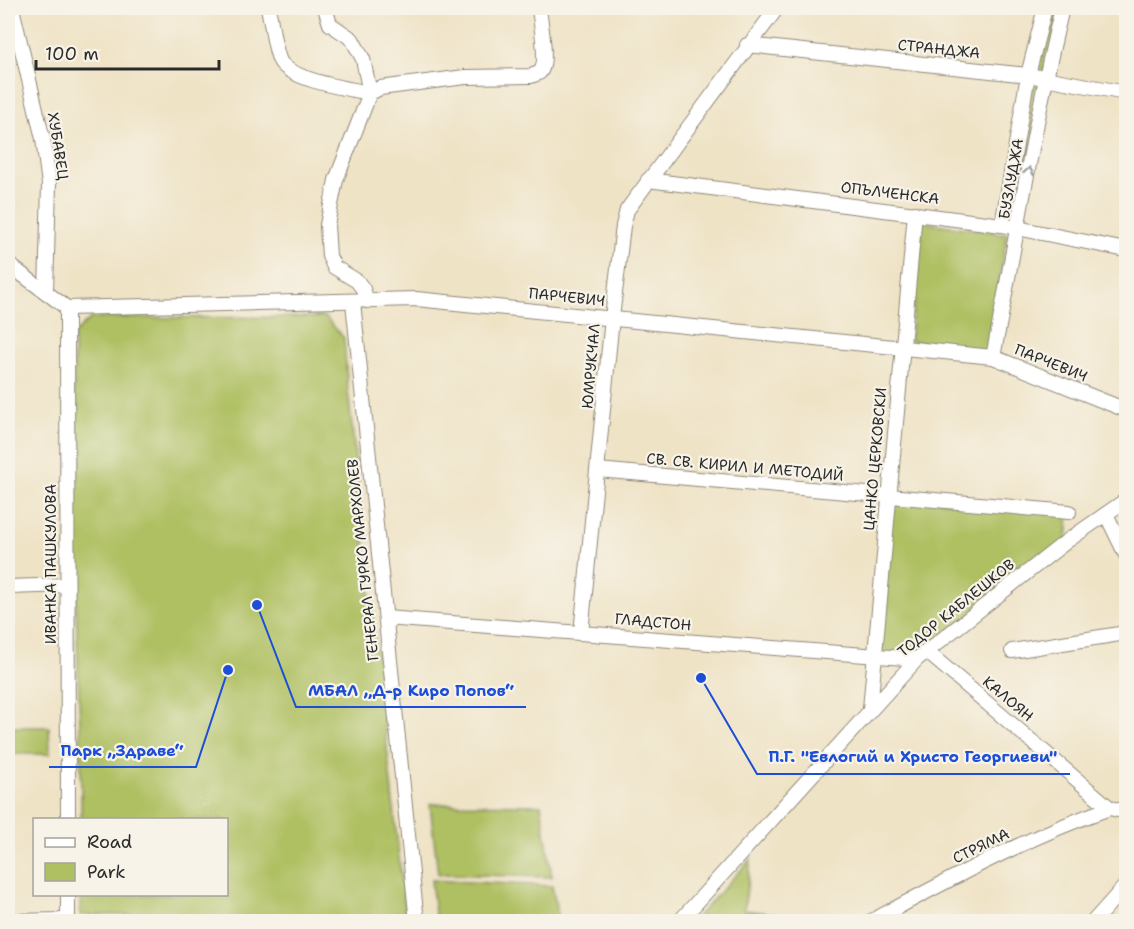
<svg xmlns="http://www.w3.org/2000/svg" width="1134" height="929" font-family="'Shantell Sans',sans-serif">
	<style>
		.green { fill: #afc062; stroke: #6d7646; stroke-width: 1.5 }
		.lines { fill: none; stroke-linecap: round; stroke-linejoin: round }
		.minor-casing { stroke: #8d8778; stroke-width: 16 }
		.minor { stroke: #fff; stroke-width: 14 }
		.oneway { stroke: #a0a0a0 }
		.labels { text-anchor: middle; stroke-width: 4.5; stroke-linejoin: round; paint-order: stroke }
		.street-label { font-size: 15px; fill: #2b2b2b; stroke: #f7f3e8 }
		.leader { fill: none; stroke: #1d4ed8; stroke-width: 2 }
		.callout-dot { fill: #1d4ed8; stroke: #f7f3e8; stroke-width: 2 }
		.callout-label { font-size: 16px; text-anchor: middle; font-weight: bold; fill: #1d4ed8; stroke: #f7f3e8; stroke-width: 4.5; stroke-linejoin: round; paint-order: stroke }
	</style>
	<rect width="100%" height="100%" fill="#f7f3e8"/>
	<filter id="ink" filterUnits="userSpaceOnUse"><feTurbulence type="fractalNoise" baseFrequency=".0167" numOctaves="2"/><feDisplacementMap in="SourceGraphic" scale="12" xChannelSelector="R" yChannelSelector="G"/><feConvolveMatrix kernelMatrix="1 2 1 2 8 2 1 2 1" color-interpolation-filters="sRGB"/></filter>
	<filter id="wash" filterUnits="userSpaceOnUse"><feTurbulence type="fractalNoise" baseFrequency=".008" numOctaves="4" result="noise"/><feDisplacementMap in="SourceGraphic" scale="24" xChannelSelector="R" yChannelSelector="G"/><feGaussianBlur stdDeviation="1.35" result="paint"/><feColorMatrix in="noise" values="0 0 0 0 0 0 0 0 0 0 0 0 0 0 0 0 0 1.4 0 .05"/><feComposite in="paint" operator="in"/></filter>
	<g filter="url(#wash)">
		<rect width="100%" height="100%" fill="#efe3c6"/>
		<g class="green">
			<path d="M1045,8H1062L1019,228L1002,225Z"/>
			<path d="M922,222L1007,234L988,352L910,341Z"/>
			<path d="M325,317L344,338L347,381L406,921L185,922L184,915H80V895L226,894V820L81,819V759L74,542V334L91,318Z"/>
			<path d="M889,497L1069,512L1067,541L917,659L874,656Z"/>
			<path d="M8,727H49L50,754H8Z"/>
			<path d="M430,804L541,805L552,877L438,874Z"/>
			<path d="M751,859L744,910L776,914L777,921H693Z"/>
			<path d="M431,880L552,886L559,921H436Z"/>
		</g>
	</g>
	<g filter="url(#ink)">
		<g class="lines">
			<defs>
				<g id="minor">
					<path d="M12,8L43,139L49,184L46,292"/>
					<path d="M268,8C272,24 273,43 279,59C287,80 349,89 370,93"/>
					<path d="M325,8L330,24L352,39L363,59L370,93L336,180L327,225L329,256L334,267L357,281L363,289L367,301"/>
					<path d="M747,45L1028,75L1126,93"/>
					<path d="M370,93L380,88L465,77L531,76C533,75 538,74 540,72C549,63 540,21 539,8"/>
					<path d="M648,180L1002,225L1126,250"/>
					<path d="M1002,225L1028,75L1045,8"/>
					<path d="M8,264L67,308L416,299L993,357L1126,410"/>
					<path d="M353,302L417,922"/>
					<path d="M67,308L68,820"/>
					<path d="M993,357C1016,241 1034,123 1062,8"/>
					<path d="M598,470L1069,512"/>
					<path d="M1106,514L1126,555"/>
					<path d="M8,587L67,585"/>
					<path d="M386,618L917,659"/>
					<path d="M581,633L612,318L623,226L627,210L777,8"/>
					<path d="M926,651L1110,808L1126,812"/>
					<path d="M1012,651L1126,633"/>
					<path d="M870,709L915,213"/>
					<path d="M68,894V922"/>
					<path d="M8,921L68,920"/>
					<path d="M679,922L917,659L1067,541L1126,500"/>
					<path d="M870,922C948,880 1027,837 1110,808"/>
					<path d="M1093,922L1126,885"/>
				</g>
			</defs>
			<use href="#minor" class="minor-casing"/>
			<use href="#minor" class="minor"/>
		</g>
		<defs><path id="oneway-chevron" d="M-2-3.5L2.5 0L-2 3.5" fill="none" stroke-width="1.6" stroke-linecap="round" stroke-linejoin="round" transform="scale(1.5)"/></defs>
		<use class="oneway" href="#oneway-chevron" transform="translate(1029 171) rotate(-80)"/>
	</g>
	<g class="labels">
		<g class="street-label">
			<text transform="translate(939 49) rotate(6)" y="5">СТРАНДЖА</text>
			<text transform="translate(58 146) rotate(81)" y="5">ХУБАВЕЦ</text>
			<text transform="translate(1011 179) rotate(-80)" y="5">БУЗЛУДЖА</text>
			<text transform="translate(890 193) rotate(7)" y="5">ОПЪЛЧЕНСКА</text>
			<text transform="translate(567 297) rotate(6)" y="5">ПАРЧЕВИЧ</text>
			<text transform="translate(1051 363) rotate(22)" y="5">ПАРЧЕВИЧ</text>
			<text transform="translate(591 366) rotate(-85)" y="5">ЮМРУКЧАЛ</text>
			<text transform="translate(875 459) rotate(-85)" y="5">ЦАНКО ЦЕРКОВСКИ</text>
			<text transform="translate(745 467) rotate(5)" y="5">СВ. СВ. КИРИЛ И МЕТОДИЙ</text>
			<text transform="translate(363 560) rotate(-96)" y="5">ГЕНЕРАЛ ГУРКО МАРХОЛЕВ</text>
			<text transform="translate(51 564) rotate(-90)" y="5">ИВАНКА ПАШКУЛОВА</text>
			<text transform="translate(956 608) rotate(-39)" y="5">ТОДОР КАБЛЕШКОВ</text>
			<text transform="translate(653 622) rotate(5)" y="5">ГЛАДСТОН</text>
			<text transform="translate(1008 699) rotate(40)" y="5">КАЛОЯН</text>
			<text transform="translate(981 846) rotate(-26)" y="5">СТРЯМА</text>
		</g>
	</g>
	<path class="leader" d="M257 605L296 707H526M228 670L196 767H49M701 678L757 774H1070"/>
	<g class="callout-dot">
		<circle cx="257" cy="605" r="6"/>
		<circle cx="228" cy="670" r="6"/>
		<circle cx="701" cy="678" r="6"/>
	</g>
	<g class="callout-label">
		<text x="411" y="696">МБАЛ „Д-р Киро Попов“</text>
		<text x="122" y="756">Парк „Здраве“</text>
		<text x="913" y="762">П.Г. "Евлогий и Христо Георгиеви"</text>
	</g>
	<rect width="1134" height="929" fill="none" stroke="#f7f3e8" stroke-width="30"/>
	<rect x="33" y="818" width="195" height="78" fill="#f7f3e8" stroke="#a5a39c" stroke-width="1.5"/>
	<rect x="45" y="838" width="30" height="9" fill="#ffffff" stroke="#a5a39c" stroke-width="1.5"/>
	<text x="87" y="848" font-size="18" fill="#2b2b2b">Road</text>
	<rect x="45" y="863" width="30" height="18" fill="#afc062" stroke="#a5a39c" stroke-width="1.5"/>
	<text x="87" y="878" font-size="18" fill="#2b2b2b">Park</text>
	<path d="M36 60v9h183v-9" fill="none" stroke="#2b2b2b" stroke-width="3"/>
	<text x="45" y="60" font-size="18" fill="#2b2b2b" stroke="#f7f3e8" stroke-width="4.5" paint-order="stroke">100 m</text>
</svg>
